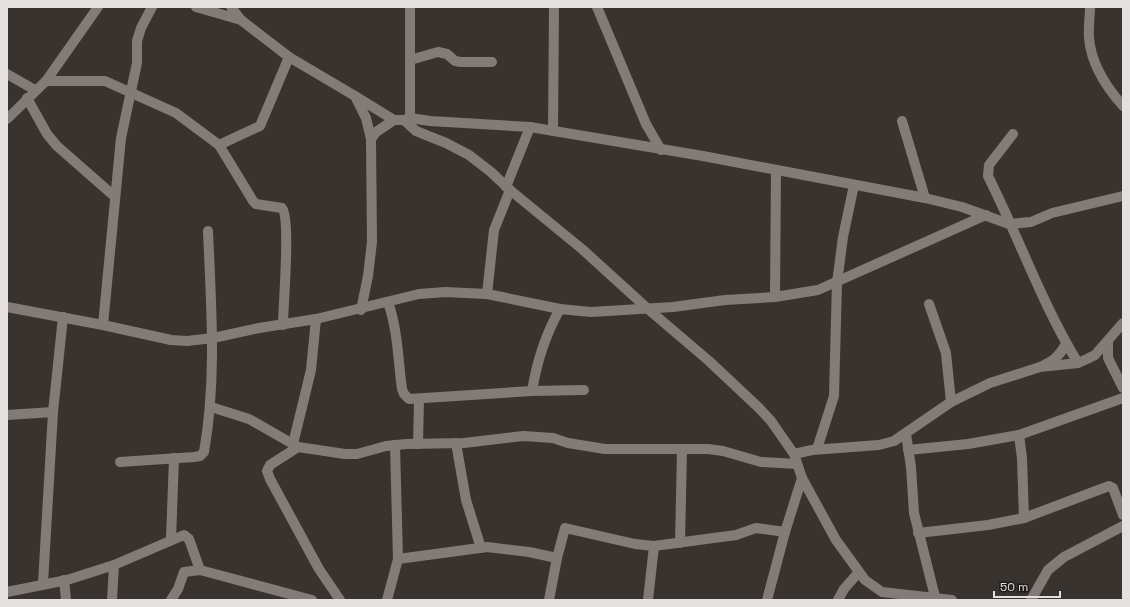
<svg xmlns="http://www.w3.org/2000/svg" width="1130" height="607" font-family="'Space Grotesk',sans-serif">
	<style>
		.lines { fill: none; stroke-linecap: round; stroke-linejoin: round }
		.minor { stroke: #837b77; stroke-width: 10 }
		.tertiary { stroke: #837b77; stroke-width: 10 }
	</style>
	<rect width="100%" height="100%" fill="#39332f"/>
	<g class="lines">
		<g class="minor">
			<path d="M196,7L241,20"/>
			<path d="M231,7L241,20L289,57L355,96L366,118L371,139L372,242L368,276L361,310"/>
			<path d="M410,7V118"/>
			<path d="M597,7L646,124L661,150"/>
			<path d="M1090,7C1090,17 1088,28 1089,38C1091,63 1107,88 1123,106"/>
			<path d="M410,60L438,52L447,54L455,61L461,62H492"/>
			<path d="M7,74L35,90"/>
			<path d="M46,81H105L176,113L219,145L253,201L256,204L282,208C291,218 283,307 283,325"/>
			<path d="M355,96L394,120H404L410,118L430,121L530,127L703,156L925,198L962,207L1009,224L1031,222L1052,213L1123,196"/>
			<path d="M27,98L47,134L57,146L114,196"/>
			<path d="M7,119L46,81L98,7"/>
			<path d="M404,120L416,131L446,143L469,155L491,172L510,190L582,249L648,309L709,361L759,408L771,421L794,454L802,478L836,540L865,580L882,592L952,600"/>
			<path d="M902,121L925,198"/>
			<path d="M553,131L554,7"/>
			<path d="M1013,134L989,165L988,176C1019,238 1042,304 1078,363"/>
			<path d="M371,139L376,132L394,120"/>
			<path d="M219,145L260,126L289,57"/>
			<path d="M506,187L530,127"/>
			<path d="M487,294L494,230L510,190"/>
			<path d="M775,297L776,170"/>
			<path d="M388,302C398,331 398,360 402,389L404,394L409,399L532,391L584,390"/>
			<path d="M929,304L946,353L951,402"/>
			<path d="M7,307L103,325L171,340L187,341L213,338L259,328L316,319L419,294L445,292L487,294L560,309L591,312L673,307L725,300L775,297L818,290L986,215"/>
			<path d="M103,325L121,138L137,63V41L141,28L152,7"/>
			<path d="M1108,342V358L1123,388"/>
			<path d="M1042,366C1054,361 1060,355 1066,344"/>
			<path d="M532,391C537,361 545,335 560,309"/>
			<path d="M211,407L249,419L298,447L345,454H357L386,446L406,444L464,443L523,436L553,438L568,443L605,449H708L723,451L761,462L797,464"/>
			<path d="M7,415L53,412"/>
			<path d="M906,434L911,467L914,513L935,597"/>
			<path d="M1019,435L1022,458L1024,518"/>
			<path d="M456,443L466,500L481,548"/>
			<path d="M293,444L311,370L316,319"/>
			<path d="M418,444L419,400"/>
			<path d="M298,447L270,465L267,471L270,479L319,569L340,600"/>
			<path d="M817,449L834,396L837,283L843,237L854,185"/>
			<path d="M908,450L968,444L1019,435L1123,398"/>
			<path d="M794,454L812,450L879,445L894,441L951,402L990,383L1040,367L1078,363L1087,359L1095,355L1123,323"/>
			<path d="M120,462L194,457L200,456L204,452C217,378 211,305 208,231"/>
			<path d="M918,533L988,525L1024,518L1109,486L1113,488L1123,515"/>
			<path d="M171,539L174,458"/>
			<path d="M680,543L682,450"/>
			<path d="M398,559L487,547L529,552L557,558"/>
			<path d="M64,580L66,600"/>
			<path d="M43,583L53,412L63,317"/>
			<path d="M7,592L67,580L114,565L184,535L189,539L200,570"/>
			<path d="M112,600L114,565"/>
			<path d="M171,600L178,589L184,572L200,570L312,600"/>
			<path d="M387,600L398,559L395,445"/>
			<path d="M549,600L557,558L565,528L635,544L654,546L736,535L756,528L785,532"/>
			<path d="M648,600L654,546"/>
			<path d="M767,600L785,532L802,478"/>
			<path d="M838,600L844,589L858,573"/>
		</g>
		<path class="tertiary" d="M1031,600L1048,570L1064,557L1123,526"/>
	</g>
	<rect width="1130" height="607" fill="none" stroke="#e4e0dd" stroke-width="16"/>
	<path d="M994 591v6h66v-6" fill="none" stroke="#e4e0dd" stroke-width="2"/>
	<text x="1000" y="591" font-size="12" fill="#e4e0dd" stroke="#1e1b19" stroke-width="3" paint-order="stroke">50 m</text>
</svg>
